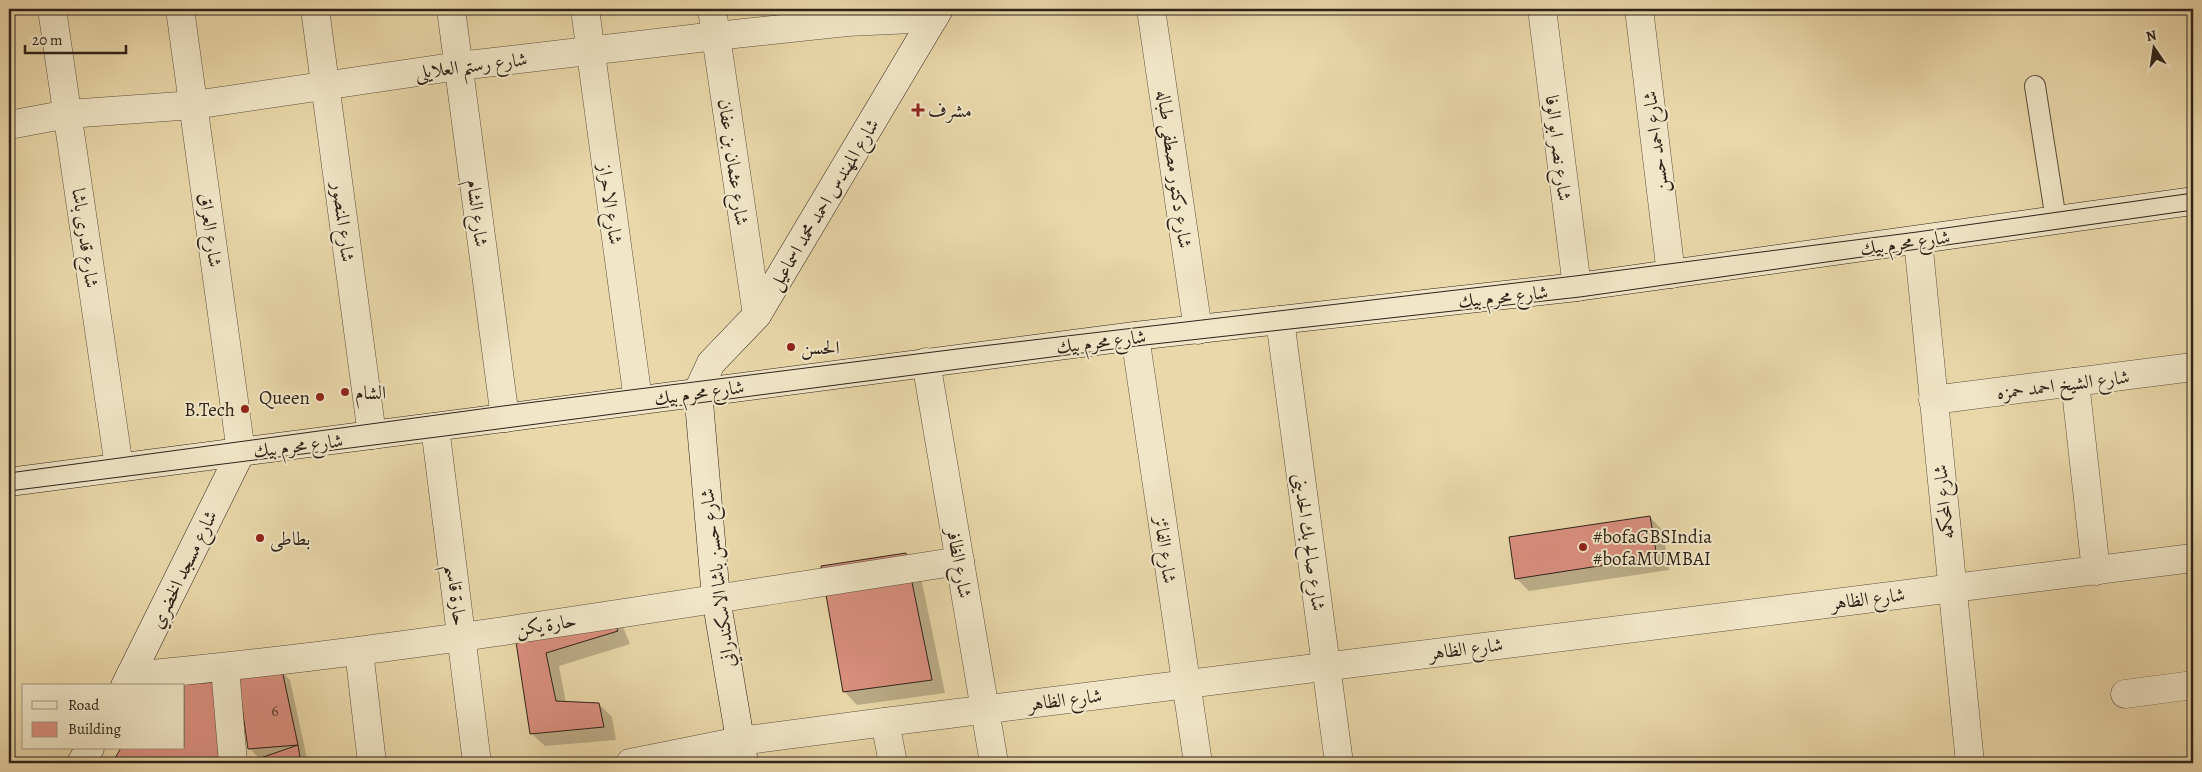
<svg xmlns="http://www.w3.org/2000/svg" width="2202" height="772" font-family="Alegreya,Amiri,serif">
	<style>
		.shadow { fill: #0003 }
		.building { fill: #da9080; stroke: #2e2219 }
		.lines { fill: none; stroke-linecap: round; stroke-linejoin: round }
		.lane-casing { stroke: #5d503d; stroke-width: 22 }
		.street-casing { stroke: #5d503d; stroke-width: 29 }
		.secondary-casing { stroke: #2e2219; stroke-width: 29 }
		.lane { stroke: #f1e6c8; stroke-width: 20 }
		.street { stroke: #f1e6c8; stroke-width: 28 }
		.secondary { stroke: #f1e6c8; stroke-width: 28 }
		.tram { stroke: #2e2219; stroke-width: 1 }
		.poi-dot { fill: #8f2418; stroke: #f1e6c8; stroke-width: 2 }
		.labels { text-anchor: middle; stroke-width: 4; stroke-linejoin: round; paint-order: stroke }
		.number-label { font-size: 16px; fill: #593e33 }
		.street-label { font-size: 19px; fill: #2e2219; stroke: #f1e6c8 }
		.poi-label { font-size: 19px; fill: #2e2219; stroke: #f1e6c8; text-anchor: start }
	</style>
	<rect width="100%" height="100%" fill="#ead8aa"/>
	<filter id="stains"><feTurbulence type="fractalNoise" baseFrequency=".004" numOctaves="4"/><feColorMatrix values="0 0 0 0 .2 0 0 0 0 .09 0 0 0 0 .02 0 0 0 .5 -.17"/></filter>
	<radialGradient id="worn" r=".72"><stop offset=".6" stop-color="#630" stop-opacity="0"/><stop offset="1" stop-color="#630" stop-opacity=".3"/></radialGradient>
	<g class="shadow">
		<path d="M1650,517L1663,531L1669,570L1529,591L1516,578Z"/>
		<path d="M906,555L919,568L945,693L857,705L844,691Z"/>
		<path d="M621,622L630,644L559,666L566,703L599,704L612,717L616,740L545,746L531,733L517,642Z"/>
		<path d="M281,671L290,680L308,763H250L266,758L258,757L249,748Z"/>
		<path d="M217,683L235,763H113L122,748H184V686Z"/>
	</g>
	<g class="building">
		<path d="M1650,516L1657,557L1515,579L1509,537Z"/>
		<path d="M906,553L932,680L843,692L821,566Z"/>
		<path d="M609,608L618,631L546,653L556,701L599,703L604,727L530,734L516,642Z"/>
		<path d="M282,670L298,745L248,749L238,679Z"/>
		<path d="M218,682L224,763H112L121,748H184V686H157Z"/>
		<path d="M298,745L301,763H249V762Z"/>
	</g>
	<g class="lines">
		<defs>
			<path id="lane" d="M2035,86L2056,220"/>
			<g id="street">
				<path d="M52,9L119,467"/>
				<path d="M180,9L241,452"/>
				<path d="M315,9L372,435"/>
				<path d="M451,9L505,418"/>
				<path d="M585,9L638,400"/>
				<path d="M712,9L757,315"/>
				<path d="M1151,9L1198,330"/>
				<path d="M1542,9L1577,287"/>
				<path d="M1639,9L1671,274"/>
				<path d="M9,125L68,114L194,105L459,66L716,36L847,22L934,18"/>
				<path d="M1918,240L1970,763"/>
				<path d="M1280,320L1339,763"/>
				<path d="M1135,336L1198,763"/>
				<path d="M926,362L994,763"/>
				<path d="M2075,382L2096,571"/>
				<path d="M1933,400L2193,367"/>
				<path d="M435,427L477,763"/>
				<path d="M359,651L372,763"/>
				<path d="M225,668L233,763"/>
				<path d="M130,676C408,651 684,603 960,561"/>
				<path d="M2125,694L2193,685"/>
				<path d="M885,722L893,763"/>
				<path d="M630,763L740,741L885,722L2193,558"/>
			</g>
			<g id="secondary">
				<path d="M9,482L1135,336L1577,287L2193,201"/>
				<path d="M125,686L241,452"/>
				<path d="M81,763L90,748"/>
				<path d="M744,763L716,598L698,391L711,363L757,315L939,9"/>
			</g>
		</defs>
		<use href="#lane" class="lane-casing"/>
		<use href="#street" class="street-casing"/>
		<use href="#secondary" class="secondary-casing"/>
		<use href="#lane" class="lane"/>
		<use href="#street" class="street"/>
		<use href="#secondary" class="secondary"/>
		<g class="tram">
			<path d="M9,473L503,406L965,348L1575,276L1917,232L2193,193"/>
			<path d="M9,491L437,437L1136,346L1580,297L2193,210"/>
		</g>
	</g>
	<g class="poi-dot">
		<path d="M915.5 102.5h5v5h5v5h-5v5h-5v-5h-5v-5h5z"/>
		<circle cx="791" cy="347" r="5"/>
		<circle cx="345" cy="392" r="5"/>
		<circle cx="320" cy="397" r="5"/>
		<circle cx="245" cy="409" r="5"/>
		<circle cx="260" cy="538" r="5"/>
		<circle cx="1583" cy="547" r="5"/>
	</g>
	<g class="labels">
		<g class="number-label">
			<text x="275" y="716">6</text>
		</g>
		<g class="street-label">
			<text transform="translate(471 65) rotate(-7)" y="7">شارع رستم العلايلى</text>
			<text transform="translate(1655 142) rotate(-97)" y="7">شارع احمد حسن</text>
			<text transform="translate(1559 148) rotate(83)" y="7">شارع نصر ابو الوفا</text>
			<text transform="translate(734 162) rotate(82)" y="7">شارع عثمان بن عفان</text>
			<text transform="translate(1175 169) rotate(82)" y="7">شارع دكتور مصطفى طباله</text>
			<text transform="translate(611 204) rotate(82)" y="7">شارع الاحراز</text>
			<text transform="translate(823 204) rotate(-59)" y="7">شارع المهندس احمد محمد اسماعيل</text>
			<text transform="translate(478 213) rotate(83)" y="7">شارع الشام</text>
			<text transform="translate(344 222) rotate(83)" y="7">شارع المنصور</text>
			<text transform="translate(211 230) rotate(82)" y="7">شارع العراق</text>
			<text transform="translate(86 238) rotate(82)" y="7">شارع قدرى باشا</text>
			<text transform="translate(1905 242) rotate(-8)" y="7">شارع محرم بيك</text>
			<text transform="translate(1503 296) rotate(-6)" y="7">شارع محرم بيك</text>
			<text transform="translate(1101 341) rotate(-7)" y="7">شارع محرم بيك</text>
			<text transform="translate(2063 384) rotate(-7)" y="7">شارع الشيخ احمد حمزه</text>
			<text transform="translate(699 392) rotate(-8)" y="7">شارع محرم بيك</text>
			<text transform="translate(298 445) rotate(-7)" y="7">شارع محرم بيك</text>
			<text transform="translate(1943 502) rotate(-96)" y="7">شارع المحكمه</text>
			<text transform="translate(1310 542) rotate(82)" y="7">شارع صالح بك الحدينى</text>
			<text transform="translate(1166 550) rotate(82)" y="7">شارع الفائز</text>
			<text transform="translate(960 563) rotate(80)" y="7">شارع الظافر</text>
			<text transform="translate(183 569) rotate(-64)" y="7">شارع مسجد الخضري</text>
			<text transform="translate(717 578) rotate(-97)" y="7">شارع حسن باشا الاسكندراني</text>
			<text transform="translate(457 595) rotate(83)" y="7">حارة قاسم</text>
			<text transform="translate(1868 598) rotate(-7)" y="7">شارع الظاهر</text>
			<text transform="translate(546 624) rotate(-9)" y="7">حارة يكن</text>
			<text transform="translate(1466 648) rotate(-7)" y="7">شارع الظاهر</text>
			<text transform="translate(1065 699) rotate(-7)" y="7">شارع الظاهر</text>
		</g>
		<g class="poi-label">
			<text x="928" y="117">مشرف</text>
			<text x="801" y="354">الحسن</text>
			<text x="355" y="399">الشام</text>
			<text x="310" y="404" text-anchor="end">Queen</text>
			<text x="235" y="416" text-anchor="end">B.Tech</text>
			<text x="1593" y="543">#bofaGBSIndia<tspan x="1593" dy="22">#bofaMUMBAI</tspan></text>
			<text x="270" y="545">بطاطى</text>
		</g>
	</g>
	<rect width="2202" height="772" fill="none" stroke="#ead8aa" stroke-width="30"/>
	<rect x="10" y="10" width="2182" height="752" fill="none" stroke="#2e2219" stroke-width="2.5"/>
	<rect x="15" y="15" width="2172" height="742" fill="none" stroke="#2e2219"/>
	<rect x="22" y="684" width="162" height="65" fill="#f1e6c8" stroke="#a39882"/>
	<rect x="32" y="701" width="25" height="8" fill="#f1e6c8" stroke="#a39882"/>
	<text x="68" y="710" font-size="15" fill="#2e2219">Road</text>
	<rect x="32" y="722" width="25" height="15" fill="#da9080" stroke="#a39882"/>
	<text x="68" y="734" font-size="15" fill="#2e2219">Building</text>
	<g transform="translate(2154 48) rotate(347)" stroke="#f1e6c8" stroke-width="4" paint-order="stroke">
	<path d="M0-4L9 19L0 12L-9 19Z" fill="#2e2219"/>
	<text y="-8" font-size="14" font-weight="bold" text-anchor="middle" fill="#2e2219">N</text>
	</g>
	<path d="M25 45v8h101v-8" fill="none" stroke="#2e2219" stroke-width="2.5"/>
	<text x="32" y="45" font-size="15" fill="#2e2219" stroke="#f1e6c8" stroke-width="4" paint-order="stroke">20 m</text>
	<rect width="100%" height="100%" filter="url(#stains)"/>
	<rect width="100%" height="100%" fill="url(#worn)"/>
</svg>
